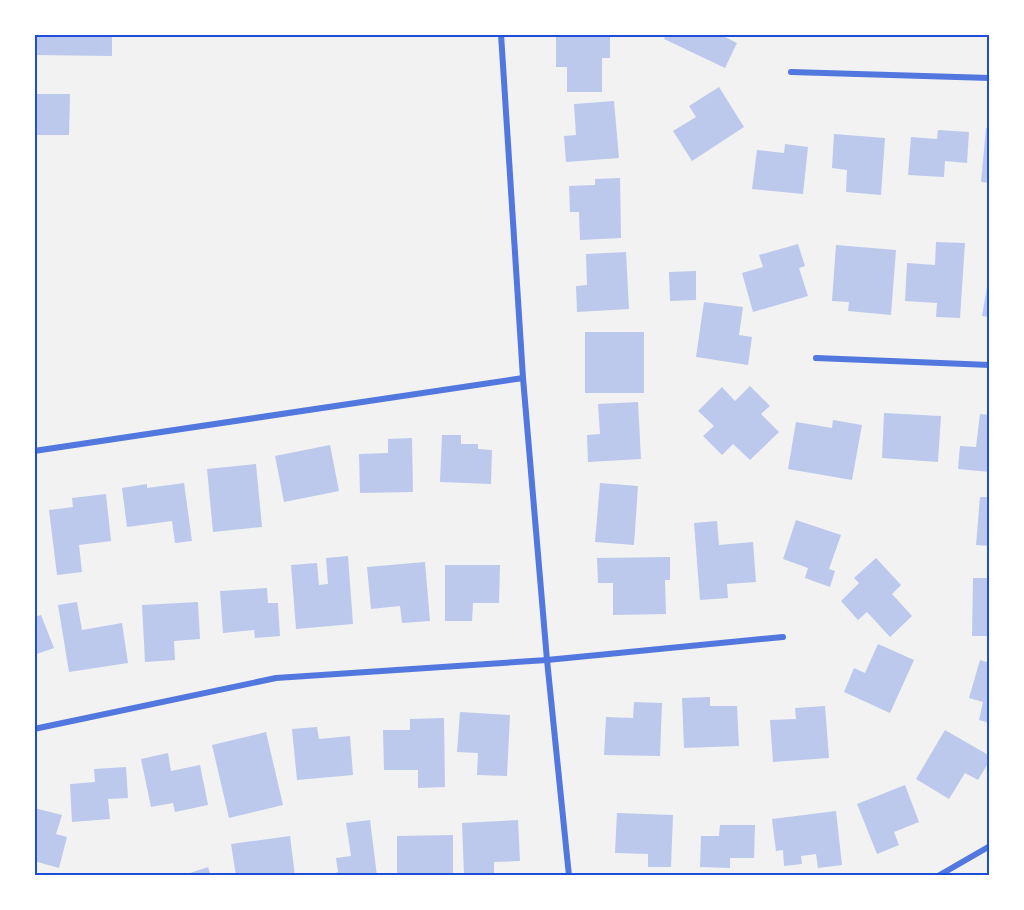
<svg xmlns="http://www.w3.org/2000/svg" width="1024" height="910" font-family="'Nunito Sans',sans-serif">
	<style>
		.building { fill: #bdc9ec }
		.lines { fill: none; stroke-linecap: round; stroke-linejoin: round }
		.minor { stroke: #5277de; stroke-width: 6 }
		.neatline { fill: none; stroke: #1d4ed8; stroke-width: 2 }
	</style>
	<rect width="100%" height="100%" fill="#f2f2f2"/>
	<g class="building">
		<path d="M34,34H112V56L34,55Z"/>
		<path d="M556,34H610V58H602V92H567V67H556Z"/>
		<path d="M666,34H726L725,37L737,43L725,68L664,39Z"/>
		<path d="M719,87L744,127L692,161L673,131L696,117L689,106Z"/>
		<path d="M34,94H70L69,135H34Z"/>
		<path d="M614,101L619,158L566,162L564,136L576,135L574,104Z"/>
		<path d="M986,128H990V183L981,182Z"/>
		<path d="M938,130L969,132L967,163L945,161L944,177L908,175L911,137L937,139Z"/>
		<path d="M834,134L885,138L881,195L846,192L847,170L832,168Z"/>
		<path d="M785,144L808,147L803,194L752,189L757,150L784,153Z"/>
		<path d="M620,178L621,238L580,240L579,212H570L569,186L595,185V179Z"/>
		<path d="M936,242L965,243L960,318L936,317L937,303L905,301L907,263L935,265Z"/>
		<path d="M798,244L805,266L799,268L808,296L753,312L742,273L763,267L759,255Z"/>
		<path d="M836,245L896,250L891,315L848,311L849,302L832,301Z"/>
		<path d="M626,252L629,309L577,312L576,286L587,285L586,254Z"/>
		<path d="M696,271V300L670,301L669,272Z"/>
		<path d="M988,281H990V317L982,316Z"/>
		<path d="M704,302L743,307L739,335L752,337L748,365L696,357Z"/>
		<rect x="585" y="332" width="59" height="61"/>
		<path d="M750,386L770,406L761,414L779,432L750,460L733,444L722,455L703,436L714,426L698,411L722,387L735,401Z"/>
		<path d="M638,402L641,459L588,462L587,435L600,434L598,404Z"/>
		<path d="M884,413L941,416L938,462L882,458Z"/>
		<path d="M980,414L990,415V472L958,469L960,446L976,447Z"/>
		<path d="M833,420L862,425L852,480L788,469L796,422L832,428Z"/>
		<path d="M442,435H461V444H478V449L492,450L491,484L440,482Z"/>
		<path d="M412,438L413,492L360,493L359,454L388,453V439Z"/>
		<path d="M330,445L339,491L284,502L275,456Z"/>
		<path d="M256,464L262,527L213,532L207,469Z"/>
		<path d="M184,483L192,541L175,543L172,521L127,527L122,488L147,484V488Z"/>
		<path d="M600,483L638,486L634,545L595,542Z"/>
		<path d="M106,494L111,541L79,545L82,572L57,575L49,510L73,507L72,498Z"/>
		<path d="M980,497H990V546L976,545Z"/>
		<path d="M796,520L841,535L829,569L835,571L830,587L805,578L808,568L783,559Z"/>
		<path d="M717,521L719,545L753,542L756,582L727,584L728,598L700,600L694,523Z"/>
		<path d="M348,556L353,624L296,629L291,565L317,563L319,585L328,584L326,558Z"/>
		<path d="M670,557V580H665L666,614L613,615V583H598L597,558Z"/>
		<path d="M876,558L901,585L892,594L912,616L890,637L867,612L858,620L841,601L859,583L854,578Z"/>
		<path d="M425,562L430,621L402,623L400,606L371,609L367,567Z"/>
		<path d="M445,565H500L499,603H473L472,621H445Z"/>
		<path d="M973,578H990V636H972Z"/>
		<path d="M267,588L268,603H278L280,636L255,638L254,630L223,633L220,591Z"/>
		<path d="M77,602L82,630L122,623L128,663L69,672L58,605Z"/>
		<path d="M198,602L200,639L174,641L175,660L145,662L142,605Z"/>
		<path d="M41,615L54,648L34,655V617Z"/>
		<path d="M878,644L914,660L890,713L844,692L854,668L865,673Z"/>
		<path d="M980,660L990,663V723L979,720L983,702L969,698Z"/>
		<path d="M710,697V706H737L739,746L684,748L682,698Z"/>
		<path d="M634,702L662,703L660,756L604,755L606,717L633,718Z"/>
		<path d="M825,706L829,758L773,762L770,720L796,719L795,708Z"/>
		<path d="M460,712L510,715L507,776L477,775L478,753L457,752Z"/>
		<path d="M444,718L445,787L418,788V770H384L383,730H410V719Z"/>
		<path d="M317,727L319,739L350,736L353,775L297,780L292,729Z"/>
		<path d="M945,730L990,756V760L978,780L965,773L949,799L916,779Z"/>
		<path d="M266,732L283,805L229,818L212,745Z"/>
		<path d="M168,753L171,771L200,765L208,805L175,812L173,803L151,807L141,759Z"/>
		<path d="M126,767L128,798L108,799L110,819L72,822L70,784L95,782L94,769Z"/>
		<path d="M905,785L919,822L894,832L899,845L877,854L857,804Z"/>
		<path d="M34,808L62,815L56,834L67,837L59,868L34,861Z"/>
		<path d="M836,811L842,865L818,868L816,854L801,856L802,864L784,866L783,850L776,851L772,819Z"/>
		<path d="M617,813L673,815L671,867H648V854L615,853Z"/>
		<path d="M370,820L377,876H326L338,872L336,858L351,856L346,823Z"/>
		<path d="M518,820L520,861L494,862V876H464L462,823Z"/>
		<path d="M720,825H755L754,858H730V868L700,867L701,836H719Z"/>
		<path d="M453,835V876H397V836Z"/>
		<path d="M290,836L295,876H236L231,844Z"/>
		<path d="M208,867L211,876H184V875Z"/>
	</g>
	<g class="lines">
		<g class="minor">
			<path d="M501,34L523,378L547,660L569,876"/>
			<path d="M791,72L990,78"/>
			<path d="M816,358L990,365"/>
			<path d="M34,451L523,378"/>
			<path d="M34,729L276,678L547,660L783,637"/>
			<path d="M938,876L990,846"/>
		</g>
	</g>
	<rect width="1024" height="910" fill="none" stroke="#ffffff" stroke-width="72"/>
	<rect x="36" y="36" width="952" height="838" class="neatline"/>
</svg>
